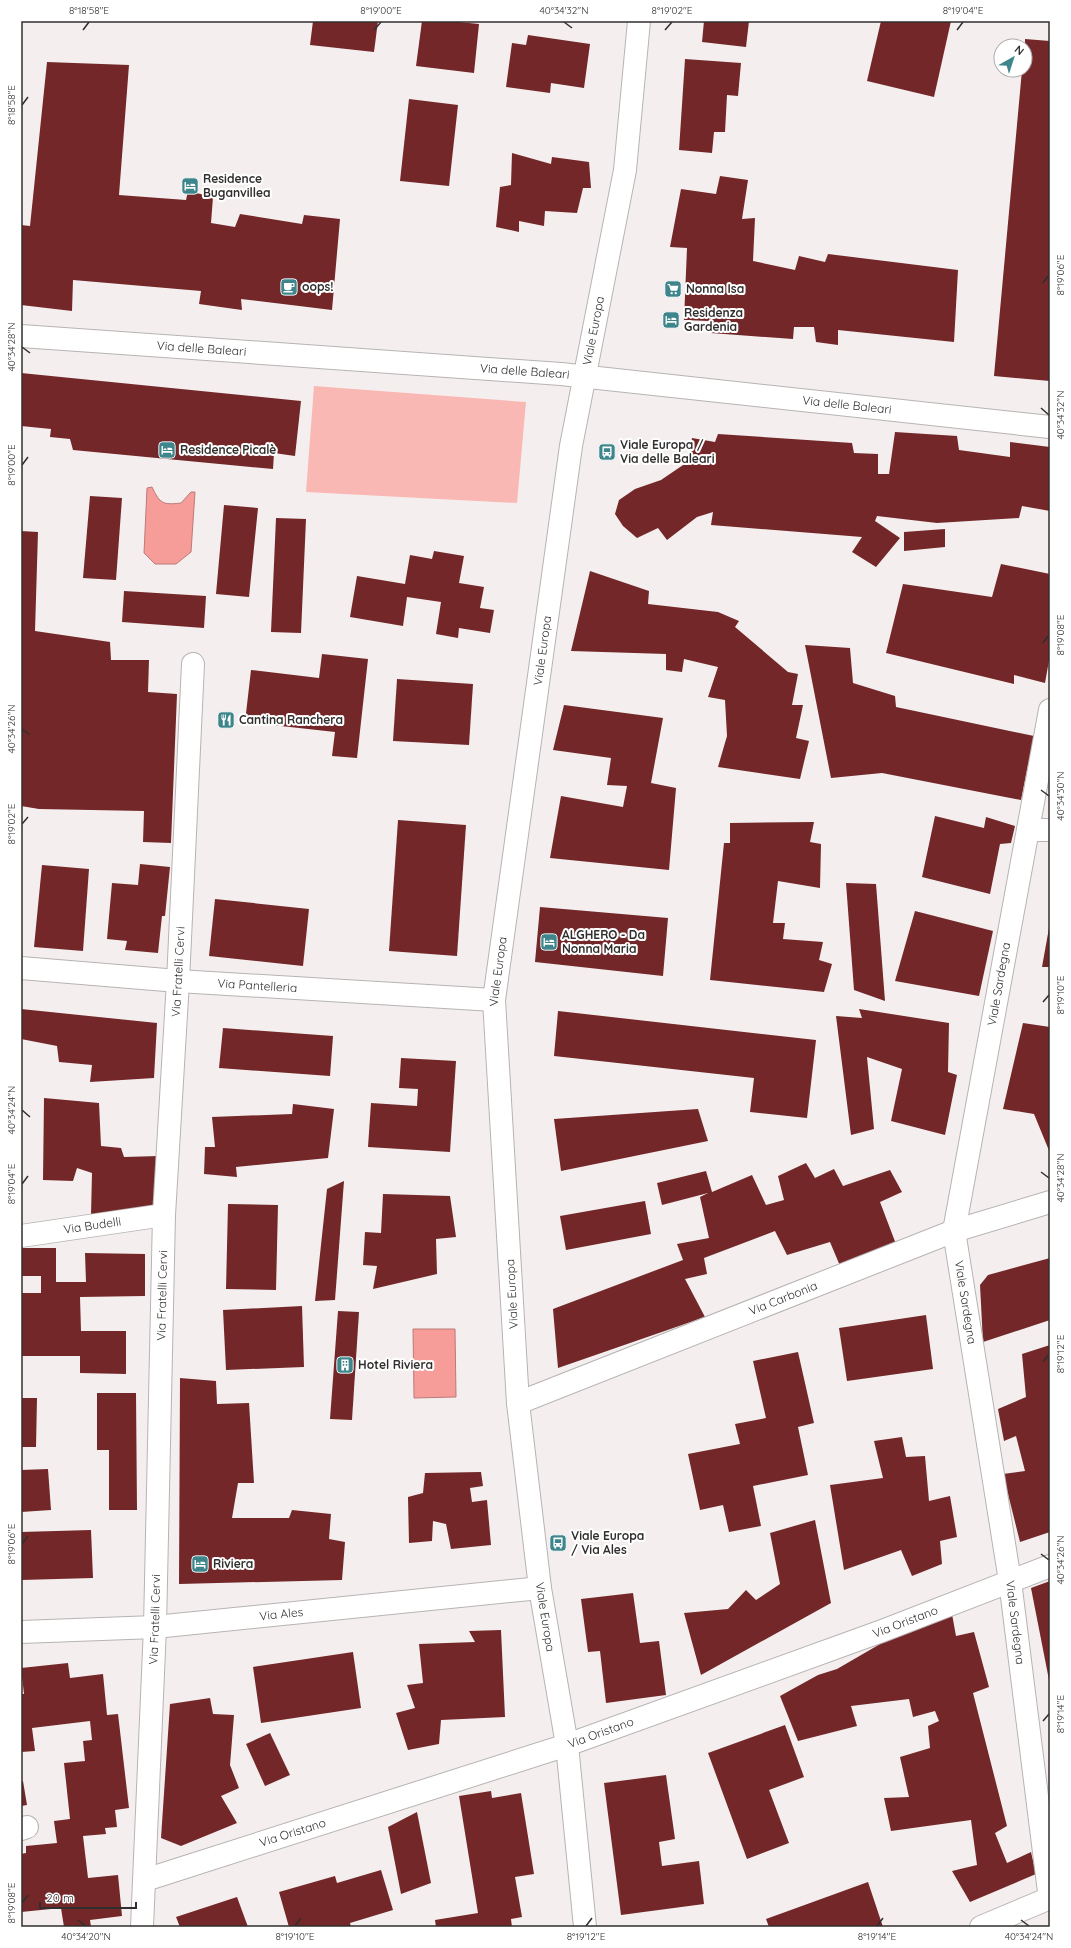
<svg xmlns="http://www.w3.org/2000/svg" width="1071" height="1948" font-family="Quicksand,sans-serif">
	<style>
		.green { fill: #fab8b5 }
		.water { fill: #f69c99; stroke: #bb7b79 }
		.building { fill: #732729 }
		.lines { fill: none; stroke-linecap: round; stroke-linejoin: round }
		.street-casing { stroke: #b8b3b3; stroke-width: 24 }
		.secondary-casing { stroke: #b8b3b3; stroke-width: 24 }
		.street { stroke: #fff; stroke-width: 22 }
		.secondary { stroke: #fff; stroke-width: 22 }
		.ticks { fill: none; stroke: #312f2e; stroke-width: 1.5 }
		.labels { text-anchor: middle; stroke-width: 4; stroke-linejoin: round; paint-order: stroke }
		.poi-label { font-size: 12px; font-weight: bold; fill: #312f2e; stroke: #fff; text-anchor: start }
		.street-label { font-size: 12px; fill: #312f2e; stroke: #fff }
		.neatline { fill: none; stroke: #312f2e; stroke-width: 1.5 }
		.ticks-label { font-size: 10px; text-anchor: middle; fill: #312f2e }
	</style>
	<rect width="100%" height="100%" fill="#f4efee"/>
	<path class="green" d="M314,386L526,402L517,503L306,492Z"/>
	<g class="water">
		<path d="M152,487C160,504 163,505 181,503L191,492H195L191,552L176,564H155L144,553L147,488Z"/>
		<path d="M413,1329H455L456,1397L414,1398Z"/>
	</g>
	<g class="building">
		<path d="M313,21H378L374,52L310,45Z"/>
		<path d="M422,21H449L479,24L474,73L416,66Z"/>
		<path d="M704,21H749L746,47L702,42Z"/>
		<path d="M881,21H951L934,97L867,81Z"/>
		<path d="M528,35L590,44L584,88L551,83L550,93L506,87L512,43L526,45Z"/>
		<path d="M1025,39L1050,41V381L994,376L1022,70H1025Z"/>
		<path d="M685,59L741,63L738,96L727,95L725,132H714L712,153L679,150Z"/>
		<path d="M47,62L129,65L119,195L186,200L188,191L213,197L211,223L235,227L240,214L302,224L304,215L340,219L332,310L241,299L242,310L199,304L201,291L73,280L72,311L21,305V225L30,226Z"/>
		<path d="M409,99L458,105L449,186L400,181Z"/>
		<path d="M512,153L551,164L552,157L589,162L591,188H583L577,213L545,211L544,226L519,221V232L496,227L500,187L511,185Z"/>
		<path d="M720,176L748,180L742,219L755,218L753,261L795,270L799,256L825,262L828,254L958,270L954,342L838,330V345L816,342L814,327H794L793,339L711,333L709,321L684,320L687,248L670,247L681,189L716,194Z"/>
		<path d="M21,373L301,401L295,456L274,453L273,469L73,450L70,439L50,437L51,429L21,426Z"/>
		<path d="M895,432L957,436L959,450L1010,457V442L1050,447V511L1022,506L1019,518L937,523L877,516L875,521L900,538L876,567L852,552L862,537L711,525L713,512L697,517L667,540L658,528L637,538L623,526L615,514L619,500L635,489L661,480L689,461L692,438L715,442L718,434L852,443L854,453L878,454V474H889Z"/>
		<path d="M90,496L122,498L116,580L83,578Z"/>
		<path d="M224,505L258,508L249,597L216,594Z"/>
		<path d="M276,518L306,519L301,633L271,632Z"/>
		<path d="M945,529V547L904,551V532Z"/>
		<path d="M21,531L38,532L35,631L110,642L111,660H149L148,692L177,694L171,843L143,842L144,811L39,809L21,806Z"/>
		<path d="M434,551L464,556L459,583L484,587L480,608L494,610L490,633L459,628L458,638L436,634L441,602L407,597L403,626L350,617L357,576L405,584L410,555L432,559Z"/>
		<path d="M1001,564L1050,574V655L1045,683L1014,675V684L886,653L903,584L992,597Z"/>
		<path d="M590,571L649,591L648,604L718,612L739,621L735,627L788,672L798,674L792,705H803L796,738L809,741L800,779L718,767L727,736L725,700L708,697L718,667L684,659L682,672L666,670V654L571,651Z"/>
		<path d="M124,591L206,596L204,628L122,622Z"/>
		<path d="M805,645L850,648L853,683L895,696L896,707L1034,736L1021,800L882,773L831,778Z"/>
		<path d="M322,654L368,659L357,758L332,756L335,732L245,722L251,670L319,678Z"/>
		<path d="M397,679L473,684L469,745L393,741Z"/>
		<path d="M564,705L663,718L651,783L676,788L669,870L550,858L561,796L623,807L627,786L607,785L611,758L553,750Z"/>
		<path d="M935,816L984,828L986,817L1015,826L1011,843L1000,844L990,894L922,877Z"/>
		<path d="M398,820L466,825L457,956L389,951Z"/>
		<path d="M814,822L810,842L821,844L820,888L778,881L773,923H785L783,939L823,942L819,960L832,964L824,992L710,980L724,843H730V823Z"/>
		<path d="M140,864L170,867L165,916H162L158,953L125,950L127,941L107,939L112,883L138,885Z"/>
		<path d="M42,865L89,869L83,951L34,947Z"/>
		<path d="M846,883L876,884L885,1001L854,990Z"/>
		<path d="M215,899L309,909L303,966L209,956Z"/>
		<path d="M540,907L668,918L663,976L535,962Z"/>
		<path d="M915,911L993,931L979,996L895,981Z"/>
		<path d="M1049,928L1050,967H1042Z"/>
		<path d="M21,1009L157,1023L154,1078L90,1082L92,1065L59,1062L57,1046L21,1039Z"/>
		<path d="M859,1009L949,1023L948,1072L957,1075L945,1135L891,1121L902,1069L867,1057L874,1129L851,1135L836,1016L862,1018Z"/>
		<path d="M558,1011L816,1040L807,1118L750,1112L754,1078L554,1056Z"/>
		<path d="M1023,1023L1050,1027V1153L1034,1114L1003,1109Z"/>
		<path d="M223,1028L333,1036L330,1076L219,1068Z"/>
		<path d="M401,1058L456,1061L450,1152L368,1147L371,1103L417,1106L418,1089L399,1088Z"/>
		<path d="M44,1098L99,1103L101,1146L121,1148L124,1157L159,1156L158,1206L91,1215L92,1173L77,1168L73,1181L43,1180Z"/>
		<path d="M293,1104L334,1109L328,1158L236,1167L237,1177L204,1174L205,1147H215L212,1117L292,1114Z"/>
		<path d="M698,1109L708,1141L561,1171L554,1119Z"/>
		<path d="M806,1163L815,1178L834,1169L843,1186L890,1170L902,1192L880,1202L899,1252L843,1273L830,1242L787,1255L775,1231L704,1258L707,1274L685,1279L705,1317L558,1368L553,1309L683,1260L677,1244L709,1238L700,1197L708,1193L662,1205L657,1183L706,1171L712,1192L752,1175L766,1205L784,1200L778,1176Z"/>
		<path d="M344,1181L335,1300L315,1301L327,1189Z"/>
		<path d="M383,1194L450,1196L456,1237L436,1239L437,1274L373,1289L377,1266L363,1265L365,1232L381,1233Z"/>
		<path d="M645,1201L651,1234L566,1250L560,1216Z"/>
		<path d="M228,1204L278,1205L276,1290L226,1289Z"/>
		<path d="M21,1248H56V1282H86L85,1253L145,1254V1296L80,1297L81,1331H126V1374L80,1373V1356H21V1293H41V1276H21Z"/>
		<path d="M1050,1258V1320L983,1342L980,1285L988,1275Z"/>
		<path d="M302,1306L304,1367L226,1370L223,1310Z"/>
		<path d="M338,1311L359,1312L352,1420L330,1419Z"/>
		<path d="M926,1315L933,1369L847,1381L839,1328Z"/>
		<path d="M1050,1345V1532L1020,1542L1003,1474L1025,1471L1016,1436L1004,1441L998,1409L1026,1397L1022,1354Z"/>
		<path d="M798,1352L814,1423L798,1427L808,1475L753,1486L761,1526L729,1532L723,1505L700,1510L688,1454L740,1444L735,1424L766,1418L753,1361Z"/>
		<path d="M180,1378L216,1381L217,1404L249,1403L254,1483H238L232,1518H289L292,1510L331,1514L329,1539L345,1542L342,1580L179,1584Z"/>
		<path d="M97,1393H136L137,1510H109V1450H97Z"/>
		<path d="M21,1398H37L36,1447H21Z"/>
		<path d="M902,1437L906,1457L925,1456L929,1501L950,1496L957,1537L940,1541L942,1564L912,1576L901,1550L844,1570L830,1485L883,1478L874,1441Z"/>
		<path d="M48,1469L51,1510L21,1512V1470Z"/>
		<path d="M481,1472L483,1486L470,1488L472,1502L487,1500L491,1545L451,1549L446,1524L433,1521L432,1541L409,1543L408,1497L423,1493L425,1473Z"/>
		<path d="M815,1520L831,1603L701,1675L684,1613L728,1609L746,1590L756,1600L780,1584L770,1533Z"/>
		<path d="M91,1530L93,1578L21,1580V1532Z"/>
		<path d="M1050,1581V1680H1049L1031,1588Z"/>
		<path d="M633,1593L640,1643L659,1641L666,1695L606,1703L600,1651L588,1652L581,1599Z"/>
		<path d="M952,1614L956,1636L974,1632L989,1687L973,1693L1007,1826L995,1833L1007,1863L1031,1852L1036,1874L970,1902L952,1871L977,1865L971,1820L891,1831L884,1798L909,1797L900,1757L930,1748L928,1726L939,1721L935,1711L913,1717L909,1699L851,1706L857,1726L798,1741L780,1696L818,1675L837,1669L894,1636Z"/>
		<path d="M501,1630L505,1717L441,1720L439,1744L408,1750L396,1713L415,1708L407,1685L423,1683L419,1644L475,1642L469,1631Z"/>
		<path d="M353,1652L361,1708L261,1723L253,1667Z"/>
		<path d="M68,1663L70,1678L103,1674L107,1715L118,1714L129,1808L115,1810L117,1827L105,1828L106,1834L83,1836L88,1878L118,1875L122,1916L90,1920L91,1927H64L61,1908L21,1912V1854L26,1853V1846L57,1843L54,1821L70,1819L64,1763L85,1761L83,1741L92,1740L90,1721L32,1728L35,1751L21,1752V1694H24L21,1668Z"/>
		<path d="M210,1698L213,1714L234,1715L230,1765L239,1788L221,1796L237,1823L181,1846L161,1838L170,1704Z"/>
		<path d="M785,1725L804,1777L769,1790L789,1843L747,1859L708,1753Z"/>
		<path d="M270,1733L290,1775L265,1786L246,1744Z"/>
		<path d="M666,1775L675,1839L659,1842L662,1866L699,1861L704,1904L621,1915L604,1783Z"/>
		<path d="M21,1781H23L27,1805L21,1806Z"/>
		<path d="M491,1791L492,1798L521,1793L534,1874L515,1877L522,1917L511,1919L512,1927H436L435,1920L478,1913L459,1796Z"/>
		<path d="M417,1812L431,1883L401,1894L388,1827Z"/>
		<path d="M381,1870L393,1910L350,1923L351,1927H289L279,1892L335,1876L337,1883Z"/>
		<path d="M868,1882L883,1927H769L766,1919Z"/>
		<path d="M237,1897L248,1927H180L176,1917Z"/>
	</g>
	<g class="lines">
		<defs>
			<g id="street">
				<path id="s1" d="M21,336L561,374L1050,427"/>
				<path id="s2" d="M1050,710L954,1231L1010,1581L1050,1900"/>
				<path d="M1028,830H1050"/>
				<path id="s3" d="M21,968L178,981L494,1000"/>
				<path id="s4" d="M21,1236L164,1215"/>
				<path id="s5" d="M518,1403L954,1231L1050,1202"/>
				<path id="s6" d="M21,1632L155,1627L540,1588"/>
				<path d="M21,1829L27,1827"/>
				<path id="s7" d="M145,1880L567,1745L882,1631L1050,1566"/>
				<path id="s8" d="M142,1927L155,1627L164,1215L178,981L193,664"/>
				<path d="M981,1927L1050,1898"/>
			</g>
			<g id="secondary">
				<path id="s9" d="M585,1927L567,1745L540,1588L518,1403L494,1000L571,446L625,170L639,21"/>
			</g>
		</defs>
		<use href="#street" class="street-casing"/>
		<use href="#secondary" class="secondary-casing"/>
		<use href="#street" class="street"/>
		<use href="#secondary" class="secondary"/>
	</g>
	<path class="ticks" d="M564,22L572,28M83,30L89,22M374,30L381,22M665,30L672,22M957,30L963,22M22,105L28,97M1043,283L1049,275M22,347L30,353M1041,408L1049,415M22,465L28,457M1043,643L1049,635M22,729L30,735M1041,790L1049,796M22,824L28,817M1043,1002L1049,995M22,1110L30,1117M1041,1172L1049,1178M22,1184L28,1176M1043,1362L1049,1354M22,1544L28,1536M1041,1554L1049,1560M1043,1721L1049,1714M22,1903L28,1895M78,1920L86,1926M1021,1920L1029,1926M295,1926L301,1918M586,1926L592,1918M877,1926L883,1918"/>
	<defs>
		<symbol id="hotel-square" viewBox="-11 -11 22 22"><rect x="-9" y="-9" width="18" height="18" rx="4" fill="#3e868b" stroke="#fff"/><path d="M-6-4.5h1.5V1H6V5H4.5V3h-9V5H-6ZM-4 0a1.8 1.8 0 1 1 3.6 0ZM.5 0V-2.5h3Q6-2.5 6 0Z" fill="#fff"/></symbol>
		<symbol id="cafe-square" viewBox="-11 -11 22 22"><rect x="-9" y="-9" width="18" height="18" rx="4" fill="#3e868b" stroke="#fff"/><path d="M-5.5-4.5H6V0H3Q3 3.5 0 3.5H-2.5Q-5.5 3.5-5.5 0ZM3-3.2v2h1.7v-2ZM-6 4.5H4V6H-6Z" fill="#fff"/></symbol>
		<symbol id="supermarket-square" viewBox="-11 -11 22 22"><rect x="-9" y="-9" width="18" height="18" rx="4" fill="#3e868b" stroke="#fff"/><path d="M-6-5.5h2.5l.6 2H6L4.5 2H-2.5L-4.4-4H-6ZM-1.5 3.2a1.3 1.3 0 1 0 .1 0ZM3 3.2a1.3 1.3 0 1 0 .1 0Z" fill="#fff"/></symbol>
		<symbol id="bus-square" viewBox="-11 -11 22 22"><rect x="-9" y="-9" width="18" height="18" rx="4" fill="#3e868b" stroke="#fff"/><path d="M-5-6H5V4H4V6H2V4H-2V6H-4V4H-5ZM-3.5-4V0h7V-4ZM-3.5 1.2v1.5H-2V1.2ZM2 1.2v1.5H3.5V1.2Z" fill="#fff"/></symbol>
		<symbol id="restaurant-square" viewBox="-11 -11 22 22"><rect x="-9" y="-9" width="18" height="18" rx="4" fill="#3e868b" stroke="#fff"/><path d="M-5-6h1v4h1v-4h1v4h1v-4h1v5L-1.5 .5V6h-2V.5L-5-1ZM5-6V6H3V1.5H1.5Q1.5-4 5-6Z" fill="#fff"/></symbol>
		<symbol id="building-square" viewBox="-11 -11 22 22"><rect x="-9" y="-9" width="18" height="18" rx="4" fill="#3e868b" stroke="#fff"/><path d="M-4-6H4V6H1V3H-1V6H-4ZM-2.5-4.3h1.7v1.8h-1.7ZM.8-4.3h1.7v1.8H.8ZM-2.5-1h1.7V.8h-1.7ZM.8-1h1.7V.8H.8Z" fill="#fff"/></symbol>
	</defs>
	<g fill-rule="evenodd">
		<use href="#hotel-square" x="180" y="176" width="20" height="20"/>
		<use href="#cafe-square" x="279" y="277" width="20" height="20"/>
		<use href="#supermarket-square" x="663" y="279" width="20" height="20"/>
		<use href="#hotel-square" x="661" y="310" width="20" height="20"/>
		<use href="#hotel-square" x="157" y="440" width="20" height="20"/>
		<use href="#bus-square" x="597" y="442" width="20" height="20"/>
		<use href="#restaurant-square" x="216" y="710" width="20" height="20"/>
		<use href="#hotel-square" x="539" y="932" width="20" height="20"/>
		<use href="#building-square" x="335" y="1355" width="20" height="20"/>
		<use href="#bus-square" x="548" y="1533" width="20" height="20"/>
		<use href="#hotel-square" x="190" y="1554" width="20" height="20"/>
	</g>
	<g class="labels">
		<g class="poi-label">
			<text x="203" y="183">Residence<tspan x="203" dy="14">Buganvillea</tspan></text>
			<text x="302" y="291">oops!</text>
			<text x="686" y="293">Nonna Isa</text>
			<text x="684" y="317">Residenza<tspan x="684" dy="14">Gardenia</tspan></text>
			<text x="620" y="449">Viale Europa /<tspan x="620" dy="14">Via delle Baleari</tspan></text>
			<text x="180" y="454">Residence Picalè</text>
			<text x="239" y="724">Cantina Ranchera</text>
			<text x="562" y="939">ALGHERO - Da<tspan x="562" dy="14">Nonna Maria</tspan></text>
			<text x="358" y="1369">Hotel Riviera</text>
			<text x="571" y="1540">Viale Europa<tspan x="571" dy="14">/ Via Ales</tspan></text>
			<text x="213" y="1568">Riviera</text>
		</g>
		<g class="street-label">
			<text dy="4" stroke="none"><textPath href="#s9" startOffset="1609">Viale Europa</textPath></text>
			<text dy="4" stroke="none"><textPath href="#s1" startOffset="181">Via delle Baleari</textPath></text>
			<text dy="4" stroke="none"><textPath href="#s1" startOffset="505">Via delle Baleari</textPath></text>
			<text dy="4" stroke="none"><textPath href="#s1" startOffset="829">Via delle Baleari</textPath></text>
			<text dy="4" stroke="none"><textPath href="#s9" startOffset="1285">Viale Europa</textPath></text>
			<text dy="4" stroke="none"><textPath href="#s9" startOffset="961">Viale Europa</textPath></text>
			<text dy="4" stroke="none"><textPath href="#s8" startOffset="956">Via Fratelli Cervi</textPath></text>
			<text transform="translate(999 984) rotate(-80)" y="4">Viale Sardegna</text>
			<text dy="4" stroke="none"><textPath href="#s3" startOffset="237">Via Pantelleria</textPath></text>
			<text dy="4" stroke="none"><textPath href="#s4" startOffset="72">Via Budelli</textPath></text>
			<text transform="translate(512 1294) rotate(-93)" y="4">Viale Europa</text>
			<text dy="4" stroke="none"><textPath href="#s8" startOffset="632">Via Fratelli Cervi</textPath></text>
			<text dy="4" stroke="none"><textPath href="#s5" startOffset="285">Via Carbonia</textPath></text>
			<text dy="4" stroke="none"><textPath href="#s2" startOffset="602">Viale Sardegna</textPath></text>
			<text dy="4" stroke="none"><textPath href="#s6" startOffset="261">Via Ales</textPath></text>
			<text transform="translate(545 1617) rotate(81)" y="4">Viale Europa</text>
			<text dy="4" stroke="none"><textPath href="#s8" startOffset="308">Via Fratelli Cervi</textPath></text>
			<text dy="4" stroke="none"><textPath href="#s7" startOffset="803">Via Oristano</textPath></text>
			<text dy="4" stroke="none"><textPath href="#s2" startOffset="926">Viale Sardegna</textPath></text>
			<text dy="4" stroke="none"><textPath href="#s7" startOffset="479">Via Oristano</textPath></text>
			<text dy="4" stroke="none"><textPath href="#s7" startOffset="155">Via Oristano</textPath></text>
		</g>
	</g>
	<rect width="1071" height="1948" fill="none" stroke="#ffffff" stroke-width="44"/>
	<g transform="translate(1013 58) rotate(39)"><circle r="19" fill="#ffffff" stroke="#adacab"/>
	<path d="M0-3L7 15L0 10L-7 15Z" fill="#3e868b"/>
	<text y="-6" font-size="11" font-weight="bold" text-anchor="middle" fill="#312f2e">N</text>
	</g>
	<path d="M40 1902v6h96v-6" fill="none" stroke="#312f2e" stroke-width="2"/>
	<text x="46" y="1902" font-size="12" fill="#312f2e" stroke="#ffffff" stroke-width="3" paint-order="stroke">20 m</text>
	<rect x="22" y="22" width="1027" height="1904" class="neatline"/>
	<g class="ticks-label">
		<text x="89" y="14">8°18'58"E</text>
		<text x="381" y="14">8°19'00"E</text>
		<text x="564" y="14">40°34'32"N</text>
		<text x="672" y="14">8°19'02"E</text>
		<text x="963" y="14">8°19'04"E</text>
		<text transform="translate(11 105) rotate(-90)" y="4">8°18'58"E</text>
		<text transform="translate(1060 275) rotate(-90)" y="4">8°19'06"E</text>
		<text transform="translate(11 347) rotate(-90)" y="4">40°34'28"N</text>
		<text transform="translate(1060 415) rotate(-90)" y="4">40°34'32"N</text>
		<text transform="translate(11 465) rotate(-90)" y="4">8°19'00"E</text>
		<text transform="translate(1060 635) rotate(-90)" y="4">8°19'08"E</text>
		<text transform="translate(11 729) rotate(-90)" y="4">40°34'26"N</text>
		<text transform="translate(1060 796) rotate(-90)" y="4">40°34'30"N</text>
		<text transform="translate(11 824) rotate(-90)" y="4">8°19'02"E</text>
		<text transform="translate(1060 995) rotate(-90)" y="4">8°19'10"E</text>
		<text transform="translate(11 1110) rotate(-90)" y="4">40°34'24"N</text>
		<text transform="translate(1060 1178) rotate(-90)" y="4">40°34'28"N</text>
		<text transform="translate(11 1184) rotate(-90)" y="4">8°19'04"E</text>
		<text transform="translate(1060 1354) rotate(-90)" y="4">8°19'12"E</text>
		<text transform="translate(11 1544) rotate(-90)" y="4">8°19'06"E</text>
		<text transform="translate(1060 1560) rotate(-90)" y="4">40°34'26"N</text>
		<text transform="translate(1060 1714) rotate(-90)" y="4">8°19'14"E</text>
		<text transform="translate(11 1903) rotate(-90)" y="4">8°19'08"E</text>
		<text x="86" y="1940">40°34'20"N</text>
		<text x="295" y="1940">8°19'10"E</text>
		<text x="586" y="1940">8°19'12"E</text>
		<text x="877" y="1940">8°19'14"E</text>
		<text x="1029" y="1940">40°34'24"N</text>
	</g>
</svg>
